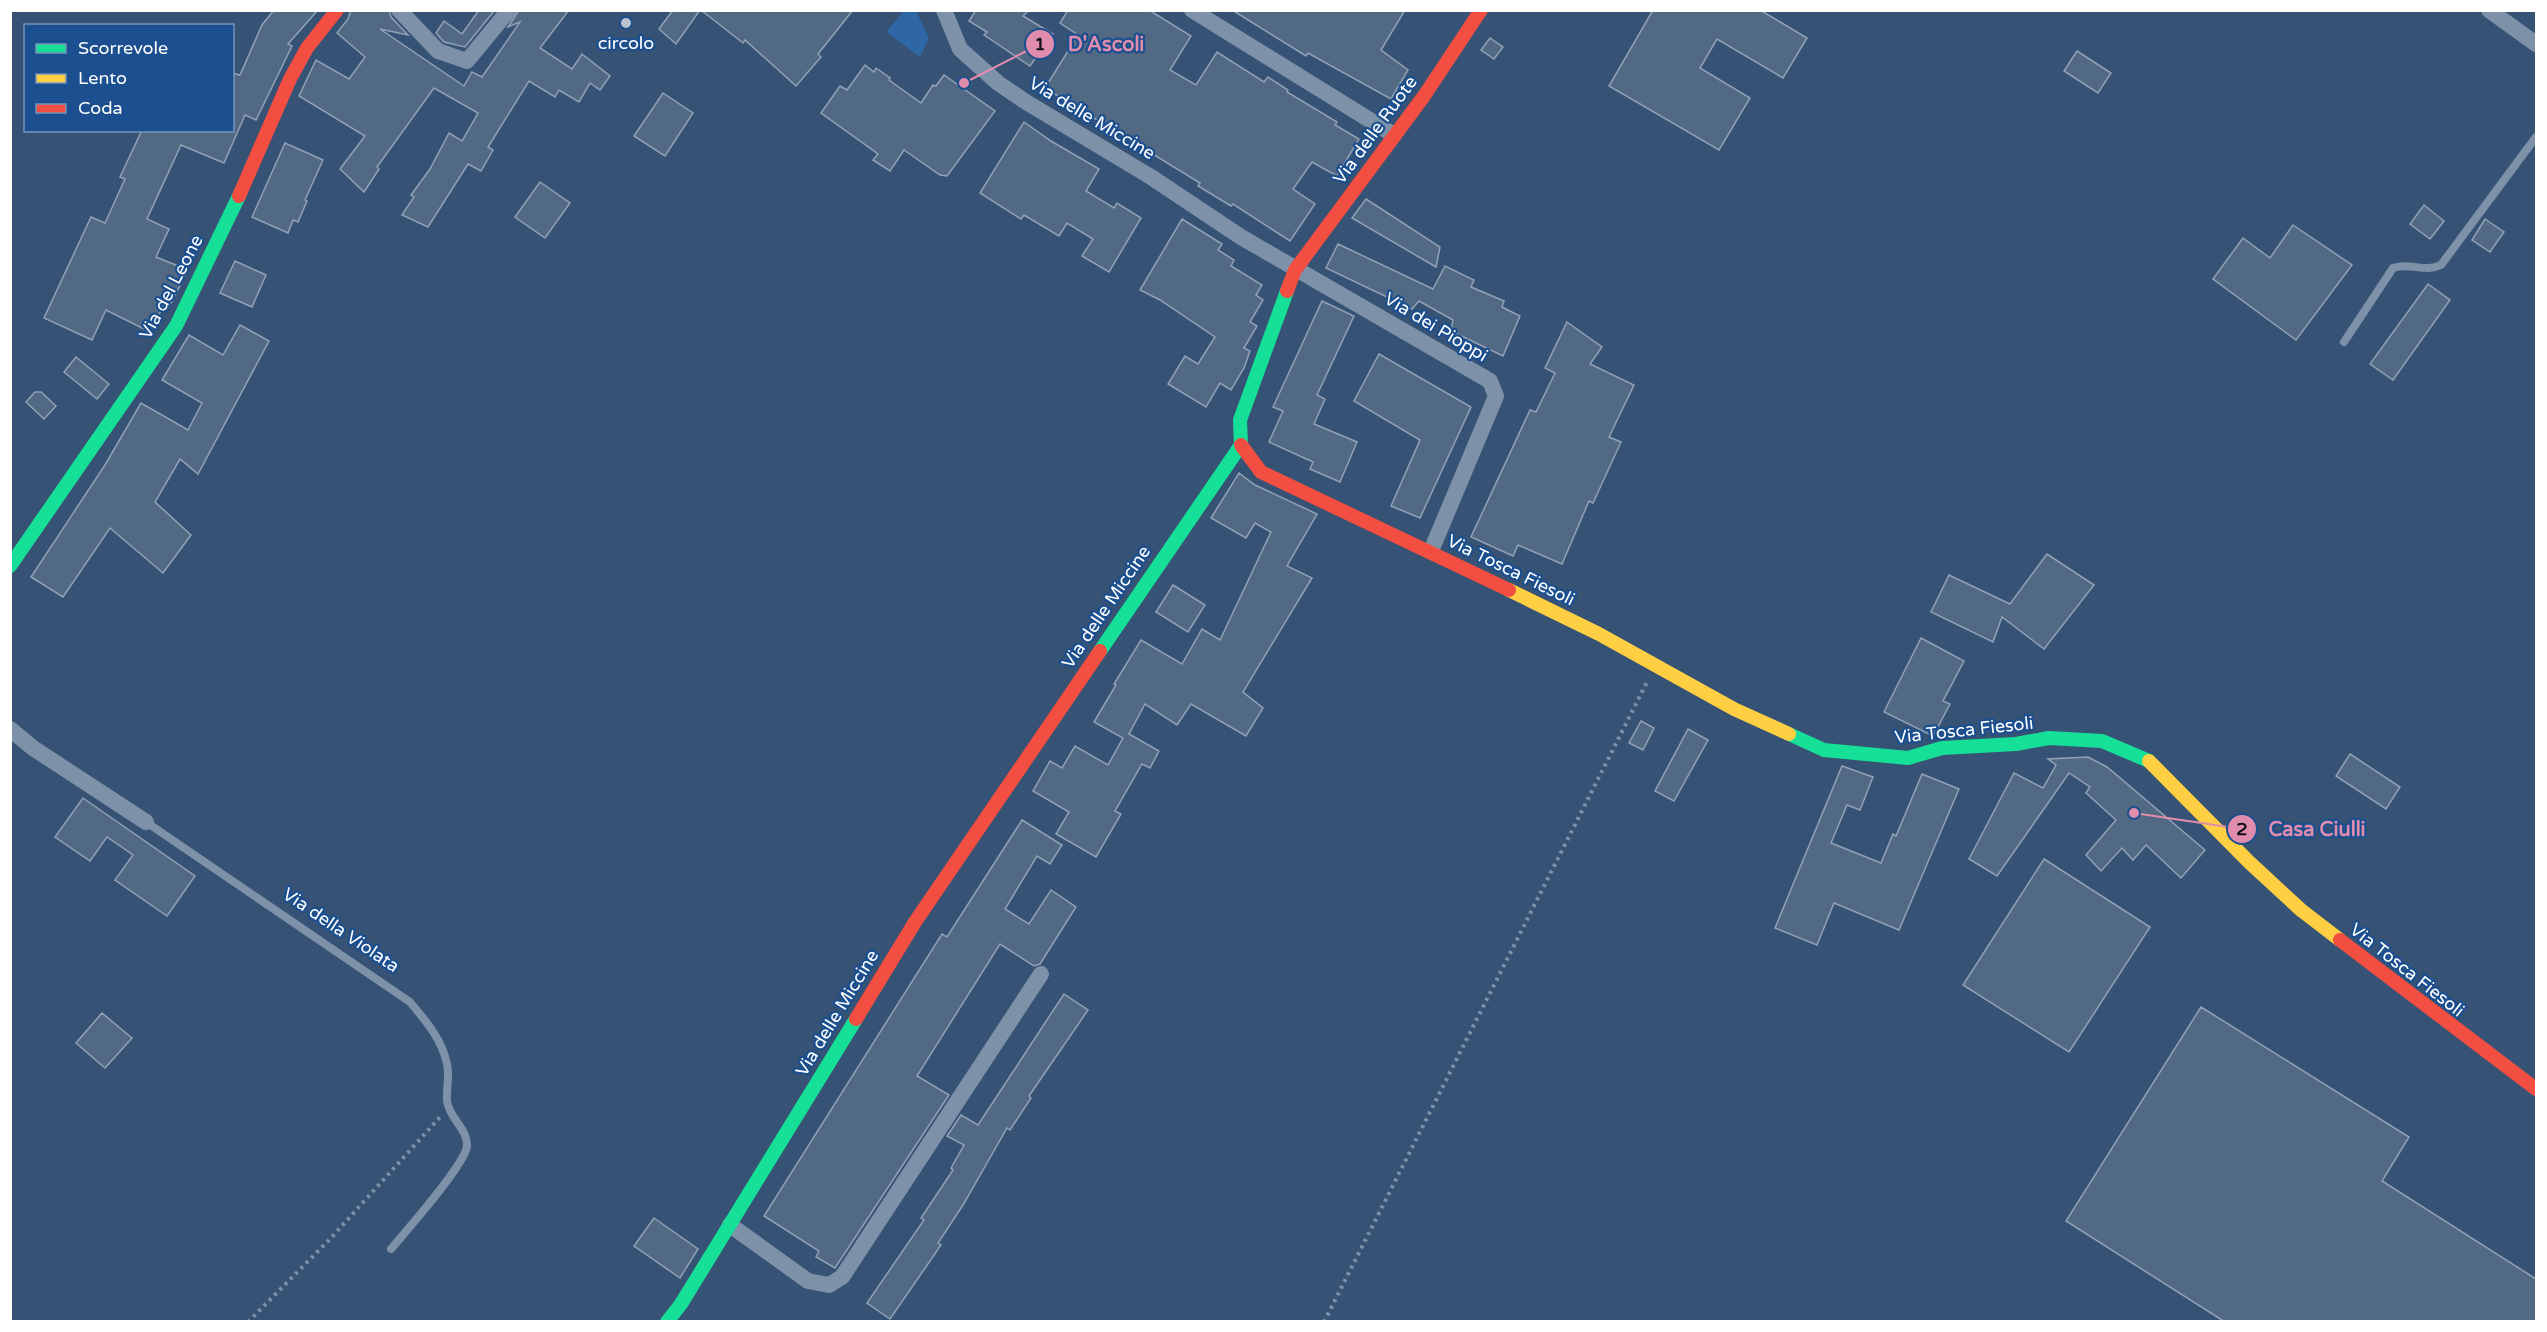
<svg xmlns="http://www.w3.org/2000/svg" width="2547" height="1332" font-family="'Varela Round',sans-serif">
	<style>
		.green { fill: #2f66a5 }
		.building { fill: #526984; stroke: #92a2b6; stroke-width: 1.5 }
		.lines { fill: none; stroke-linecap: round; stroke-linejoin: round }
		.path { stroke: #7d92a8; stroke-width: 4; stroke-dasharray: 3 4.5; stroke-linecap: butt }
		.lane { stroke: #7d92a8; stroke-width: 8 }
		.street { stroke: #7d92a8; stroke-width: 16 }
		.fast { stroke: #16e098; stroke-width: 14 }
		.slow { stroke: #ffcf43; stroke-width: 14 }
		.jam { stroke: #f24e42; stroke-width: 14 }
		.poi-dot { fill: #b9c2ce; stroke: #1b4f8f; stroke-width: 2 }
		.labels { text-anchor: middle; stroke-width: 4.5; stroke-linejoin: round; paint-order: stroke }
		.poi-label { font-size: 18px; fill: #fff; stroke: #1b4f8f }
		.street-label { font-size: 18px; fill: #fff; stroke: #1b4f8f }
		.leader { fill: none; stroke: #e08cad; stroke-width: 2 }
		.callout-dot { fill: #e08cad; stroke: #1b4f8f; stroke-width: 2 }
		.mark-label { font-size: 18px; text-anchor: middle; font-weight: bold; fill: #111 }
		.callout-label { font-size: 20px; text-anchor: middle; font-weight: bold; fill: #e08cad; stroke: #1b4f8f; stroke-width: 4.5; stroke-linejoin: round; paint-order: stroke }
	</style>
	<rect width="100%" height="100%" fill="#365274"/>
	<path class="green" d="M904,11H916L929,38L920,57L886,32Z"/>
	<g class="building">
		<path d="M274,10H318L288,44L292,46L256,120L245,115L224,163L181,145L147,219L169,229L156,257L188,270L169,307L165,305L148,331L106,310L92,340L44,318L91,217L105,223L125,179L120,177L142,130H232V73L240,75L262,25Z"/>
		<path d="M351,10H389L391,17L408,35L380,29L464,86L472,72L482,77L520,22L508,27L519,10H569L540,48L572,69L582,54L610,76L600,90L590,83L579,102L559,90L555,97L529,81L488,147L493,150L481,171L468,164L428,227L402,215L414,197L411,195L430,169L449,133L462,141L478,113L434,88L377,167L379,169L364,192L340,169L365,136L299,96L316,60L349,79L365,57L337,33L348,19Z"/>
		<path d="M479,10H495L465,47L444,42L436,33L444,21L462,34Z"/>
		<path d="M673,10H700L676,44L659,29Z"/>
		<path d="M701,10H853L818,54L821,57L796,86L745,40L743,43Z"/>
		<path d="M976,10H1029L1023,16L1053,34L1030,66L984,35L987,32L969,21Z"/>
		<path d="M1068,10H1149L1191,36L1170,70L1196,85L1217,52L1264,82L1268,77L1288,90L1287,92L1337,122L1335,125L1359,139L1337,176L1312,162L1293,189L1315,204L1290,241L1233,204L1231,206L1198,186L1200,183L1045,88L1078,35L1060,23Z"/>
		<path d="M1232,10H1405L1381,50L1408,70L1391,99L1308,53L1306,56Z"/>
		<path d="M1653,10H1760L1807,38L1783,78L1717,39L1700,68L1750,98L1719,150L1609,86Z"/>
		<path d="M1490,38L1503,47L1494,59L1481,50Z"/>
		<path d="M2077,51L2111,73L2098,93L2064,71Z"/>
		<path d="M865,65L874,72L876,68L890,78L889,80L921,103L933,85L936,86L944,75L995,111L947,176L940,175L904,150L890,171L873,160L878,154L821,113L840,86L847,90Z"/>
		<path d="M663,93L693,113L665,156L634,136Z"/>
		<path d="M1024,122L1051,141L1099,169L1086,191L1114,208L1117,203L1141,218L1109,272L1082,256L1093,239L1067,223L1059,236L1024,215L1021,219L980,193Z"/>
		<path d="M285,143L323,160L305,200L307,201L298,222L293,220L288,233L252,217Z"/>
		<path d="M540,182L570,203L545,238L515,217Z"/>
		<path d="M1366,199L1440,247L1436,267L1352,218Z"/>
		<path d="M2424,205L2444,221L2430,239L2410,224Z"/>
		<path d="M1182,219L1222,244L1218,250L1234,260L1231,266L1262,285L1256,295L1263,300L1250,322L1257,326L1244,348L1250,351L1244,368L1231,390L1220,383L1206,407L1168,384L1185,356L1198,364L1215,337L1160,300L1140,290Z"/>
		<path d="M2485,219L2504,232L2490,252L2472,240Z"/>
		<path d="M2293,225L2352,265L2296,340L2213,279L2243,238L2270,258Z"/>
		<path d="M1338,244L1433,289L1445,266L1474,280L1471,287L1504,301L1502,307L1520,316L1503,356L1451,331L1453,320L1419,301L1412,309L1326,268Z"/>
		<path d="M235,261L266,275L252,307L220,293Z"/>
		<path d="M2428,284L2450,300L2393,380L2370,364Z"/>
		<path d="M1322,301L1354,316L1317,395L1325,399L1314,424L1357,442L1340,482L1310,469L1313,462L1269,442L1283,411L1273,407Z"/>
		<path d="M1567,322L1602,347L1590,364L1634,385L1609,437L1621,442L1593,503L1589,501L1562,564L1518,545L1513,556L1471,537L1530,410L1536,412L1555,373L1545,368Z"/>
		<path d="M240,325L269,341L198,474L180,459L155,502L191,535L163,573L110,528L63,597L31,577L105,465L141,403L188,430L202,403L162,380L189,335L223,355Z"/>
		<path d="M1379,354L1471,407L1420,518L1391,506L1420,440L1354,401Z"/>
		<path d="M76,357L109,384L97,399L64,372Z"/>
		<path d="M35,392H41L56,406L44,419L26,402Z"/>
		<path d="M1239,473L1255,485L1317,514L1287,566L1312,578L1243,692L1263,708L1246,736L1191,704L1177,725L1145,704L1129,734L1159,751L1150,768L1142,764L1115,811L1121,814L1096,857L1056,834L1069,812L1033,791L1050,761L1062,768L1075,746L1108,765L1123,738L1094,722L1116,685L1114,684L1141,640L1182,664L1202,629L1220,640L1271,532L1255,523L1246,538L1211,518Z"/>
		<path d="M2047,554L2094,585L2044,649L2002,617L1993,642L1931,612L1949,575L2010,604Z"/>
		<path d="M1173,585L1205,605L1188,632L1156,612Z"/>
		<path d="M1921,638L1964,661L1943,701L1950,704L1933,736L1884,712Z"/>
		<path d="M1641,721L1654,728L1643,750L1629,743Z"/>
		<path d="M1688,729L1708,740L1674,801L1655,791Z"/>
		<path d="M2350,754L2400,787L2386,809L2336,776Z"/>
		<path d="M2088,757L2107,767L2205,850L2181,878L2146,845L2133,860L2122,848L2101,871L2086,855L2116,820L2086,793L2090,787L2069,773L1997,876L1969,859L2014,773L2043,788L2056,765L2048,759Z"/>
		<path d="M1842,766L1873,777L1860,810L1847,805L1831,843L1881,863L1893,834L1896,836L1922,774L1959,789L1899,930L1834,903L1817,945L1775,928Z"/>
		<path d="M83,798L195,876L167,916L115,880L133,855L107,837L90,861L55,837Z"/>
		<path d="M1022,820L1062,845L1050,864L1037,856L1005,909L1029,924L1051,890L1076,907L1040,964L1034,966L1000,944L917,1076L949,1095L835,1268L816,1257L819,1251L764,1216L942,934L947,937Z"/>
		<path d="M2044,859L2150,927L2069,1052L1963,985Z"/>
		<path d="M1064,994L1088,1010L1029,1096L1031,1098L1010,1130L1007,1128L963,1205L938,1243L941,1245L890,1319L867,1303L924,1220L921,1218L953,1170L951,1168L964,1145L947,1136L961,1115L978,1125Z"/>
		<path d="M2201,1007L2409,1137L2382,1181L2536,1279V1322H2225L2066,1221Z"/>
		<path d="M102,1013L132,1038L105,1068L76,1043Z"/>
		<path d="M654,1218L698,1249L680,1278L634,1246Z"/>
	</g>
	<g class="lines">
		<g class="path">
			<path d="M248,1322L331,1238L440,1117"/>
			<path d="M1324,1322L1647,682"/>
		</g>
		<g class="lane">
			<path d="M2344,342L2393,268C2410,262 2425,273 2441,265L2536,137"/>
			<path d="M146,822L410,1002C425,1020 442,1039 447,1064C450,1076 446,1089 447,1101C449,1118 468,1129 467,1146C465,1165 406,1231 391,1249"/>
		</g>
		<g class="street">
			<path d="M399,10L438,51L467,61L509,10"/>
			<path d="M944,10L960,49L998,83L1026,102L1151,177L1241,237L1490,381L1496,396L1431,551"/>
			<path d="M1192,10L1394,135"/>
			<path d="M2489,10L2536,44"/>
			<path d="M10,729L33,748L146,822"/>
			<path d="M730,1225L808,1281L829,1285L842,1277L1041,974"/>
		</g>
		<g class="fast">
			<path d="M10,566L176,326L239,196"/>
			<path d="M1100,651L1241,445L1240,420L1287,291"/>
			<path d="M1789,734L1824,750L1908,758L1942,748L2016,744L2049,738L2102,741L2149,761"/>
			<path d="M667,1322L681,1304L856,1019"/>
		</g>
		<g class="slow">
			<path d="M1509,590L1599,634L1734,709L1789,734"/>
			<path d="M2149,761L2249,862L2301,910L2340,940"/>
		</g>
		<g class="jam">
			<path d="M239,196L290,79L307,48L337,10"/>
			<path d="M1287,291L1295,270L1424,96L1481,10"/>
			<path d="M1241,445L1261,472L1509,590"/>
			<path d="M2340,940L2536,1089"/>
			<path d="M856,1019L915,922L1100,651"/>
		</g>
	</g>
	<circle class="poi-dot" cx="626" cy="23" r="6"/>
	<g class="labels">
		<g class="poi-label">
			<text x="626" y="49">circolo</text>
		</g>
		<g class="street-label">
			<text transform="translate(1092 118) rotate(31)" y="6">Via delle Miccine</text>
			<text transform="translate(1375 130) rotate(-54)" y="6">Via delle Ruote</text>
			<text transform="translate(171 287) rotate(-62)" y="6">Via del Leone</text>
			<text transform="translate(1436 327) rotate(31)" y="6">Via dei Pioppi</text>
			<text transform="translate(1511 570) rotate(26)" y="6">Via Tosca Fiesoli</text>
			<text transform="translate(1106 607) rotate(-56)" y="6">Via delle Miccine</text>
			<text transform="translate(1964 730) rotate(-6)" y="6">Via Tosca Fiesoli</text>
			<text transform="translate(341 930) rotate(34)" y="6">Via della Violata</text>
			<text transform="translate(2407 970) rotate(38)" y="6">Via Tosca Fiesoli</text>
			<text transform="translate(837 1013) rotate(-59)" y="6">Via delle Miccine</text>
		</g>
	</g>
	<path class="leader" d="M964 83L1040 44M2134 813L2242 829"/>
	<g class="callout-dot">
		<circle cx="964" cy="83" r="6"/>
		<circle cx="2134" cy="813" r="6"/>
		<circle cx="1040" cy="44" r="15"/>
		<circle cx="2242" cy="829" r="15"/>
	</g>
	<g class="mark-label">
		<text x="1040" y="50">1</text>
		<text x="2242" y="835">2</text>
	</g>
	<g class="callout-label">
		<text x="1106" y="51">D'Ascoli</text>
		<text x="2317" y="836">Casa Ciulli</text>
	</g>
	<rect width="2547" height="1332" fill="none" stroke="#ffffff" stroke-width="24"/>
	<rect x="24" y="24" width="210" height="108" fill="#1b4f8f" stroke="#7695bc" stroke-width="1.5"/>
	<rect x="36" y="44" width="30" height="9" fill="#16e098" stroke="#7695bc" stroke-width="1.5"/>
	<text x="78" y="54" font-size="18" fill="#ffffff">Scorrevole</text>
	<rect x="36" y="74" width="30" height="9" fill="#ffcf43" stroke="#7695bc" stroke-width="1.5"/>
	<text x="78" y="84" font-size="18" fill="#ffffff">Lento</text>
	<rect x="36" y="104" width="30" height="9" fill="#f24e42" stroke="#7695bc" stroke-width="1.5"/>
	<text x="78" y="114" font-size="18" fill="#ffffff">Coda</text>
</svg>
